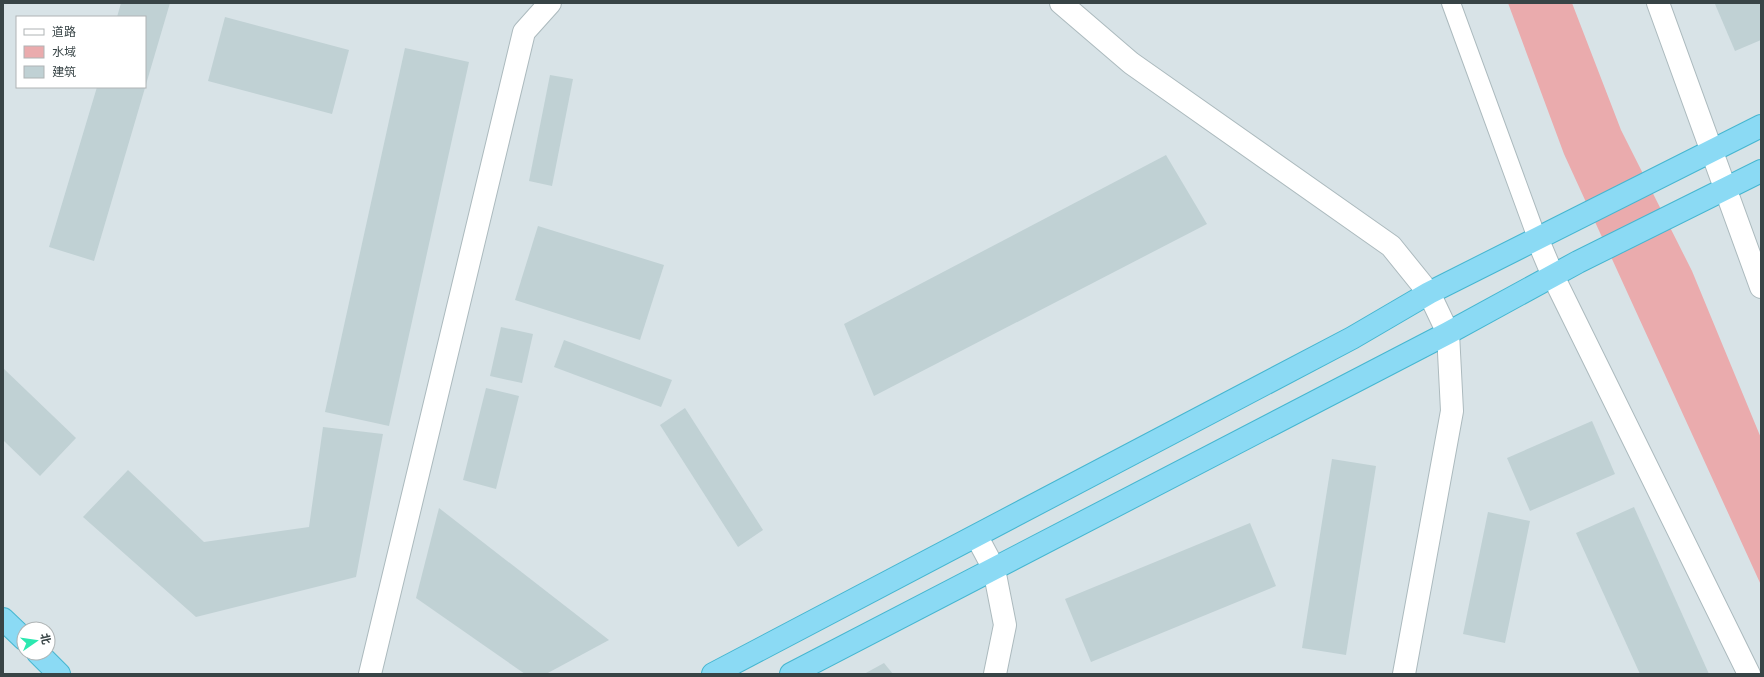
<svg xmlns="http://www.w3.org/2000/svg" width="1764" height="677" font-family="'IBM Plex Sans','Noto Sans SC',sans-serif">
	<style>
		.residential { fill: #d8e3e7; fill-rule: evenodd }
		.water { fill: #eaabad }
		.building { fill: #c0d1d4 }
		.lines { fill: none; stroke-linecap: round; stroke-linejoin: round }
		.service-casing { stroke: #acbabe; stroke-width: 20 }
		.minor-casing { stroke: #acbabe; stroke-width: 24 }
		.trunk-casing { stroke: #46b6d0; stroke-width: 24 }
		.service { stroke: #fff; stroke-width: 18 }
		.minor { stroke: #fff; stroke-width: 22 }
		.trunk { stroke: #8bdaf4; stroke-width: 22 }
	</style>
	<rect width="100%" height="100%" fill="#e9f1f3"/>
	<path class="residential" d="M3,3H1761V674H3ZM17,17H145V87H17ZM24,629H48V653H24Z"/>
	<path class="water" d="M1508,3H1572L1621,130L1692,271L1761,438V585L1564,154Z"/>
	<g class="building">
		<path d="M121,3H170L94,261L49,247L97,87H145V17H117Z"/>
		<path d="M1717,3H1761V40L1735,51L1715,4Z"/>
		<path d="M225,17L349,50L332,114L208,81Z"/>
		<path d="M405,48L469,62L389,426L325,412Z"/>
		<path d="M550,75L573,79L552,186L529,181Z"/>
		<path d="M1166,155L1207,224L874,396L844,324Z"/>
		<path d="M538,226L664,265L640,340L515,300Z"/>
		<path d="M501,327L533,334L522,383L490,376Z"/>
		<path d="M564,340L672,380L661,407L554,367Z"/>
		<path d="M3,368L76,438L40,476L3,440Z"/>
		<path d="M486,388L519,396L496,489L463,480Z"/>
		<path d="M685,408L763,530L738,547L660,425Z"/>
		<path d="M1592,421L1615,474L1530,511L1507,458Z"/>
		<path d="M323,427L383,434L356,577L196,617L83,517L128,470L204,542L309,527Z"/>
		<path d="M1332,459L1376,466L1346,655L1302,648Z"/>
		<path d="M1634,507L1709,674H1640L1576,533Z"/>
		<path d="M439,508L609,640L546,674H525L416,598Z"/>
		<path d="M1488,512L1530,521L1505,643L1463,634Z"/>
		<path d="M1250,523L1276,586L1091,662L1065,599Z"/>
		<path d="M884,663L893,674H864Z"/>
	</g>
	<g class="lines">
		<defs>
			<path id="service" d="M1451,3L1537,238"/>
			<g id="minor">
				<path d="M1061,3L1131,63L1391,246L1429,293L1448,333L1452,411L1404,674"/>
				<path d="M1658,3L1761,287"/>
				<path d="M1537,238L1553,276L1749,674"/>
				<path d="M977,537L994,569L1005,625L995,674"/>
				<path d="M370,674L524,32L550,3"/>
			</g>
			<g id="trunk">
				<path d="M3,619L24,639"/>
				<path d="M38,653L59,674"/>
				<path d="M713,674L1352,338L1429,293L1761,126"/>
				<path d="M791,674L1448,333L1578,262L1761,171"/>
			</g>
		</defs>
		<use href="#service" class="service-casing"/>
		<use href="#minor" class="minor-casing"/>
		<use href="#trunk" class="trunk-casing"/>
		<use href="#service" class="service"/>
		<use href="#minor" class="minor"/>
		<use href="#trunk" class="trunk"/>
	</g>
	<rect width="1764" height="677" fill="none" stroke="#384446" stroke-width="8"/>
	<rect x="16" y="16" width="130" height="72" fill="#ffffff" stroke="#afb4b5"/>
	<rect x="24" y="29" width="20" height="6" fill="#ffffff" stroke="#afb4b5"/>
	<text x="52" y="36" font-size="12" fill="#384446">道路</text>
	<rect x="24" y="46" width="20" height="12" fill="#eaabad" stroke="#afb4b5"/>
	<text x="52" y="56" font-size="12" fill="#384446">水域</text>
	<rect x="24" y="66" width="20" height="12" fill="#c0d1d4" stroke="#afb4b5"/>
	<text x="52" y="76" font-size="12" fill="#384446">建筑</text>
	<g transform="translate(36 641) rotate(77)"><circle r="19" fill="#ffffff" stroke="#afb4b5"/>
	<path d="M0-3L7 15L0 10L-7 15Z" fill="#2ce8b0"/>
	<text y="-6" font-size="11" font-weight="bold" text-anchor="middle" fill="#384446">北</text>
	</g>
</svg>
